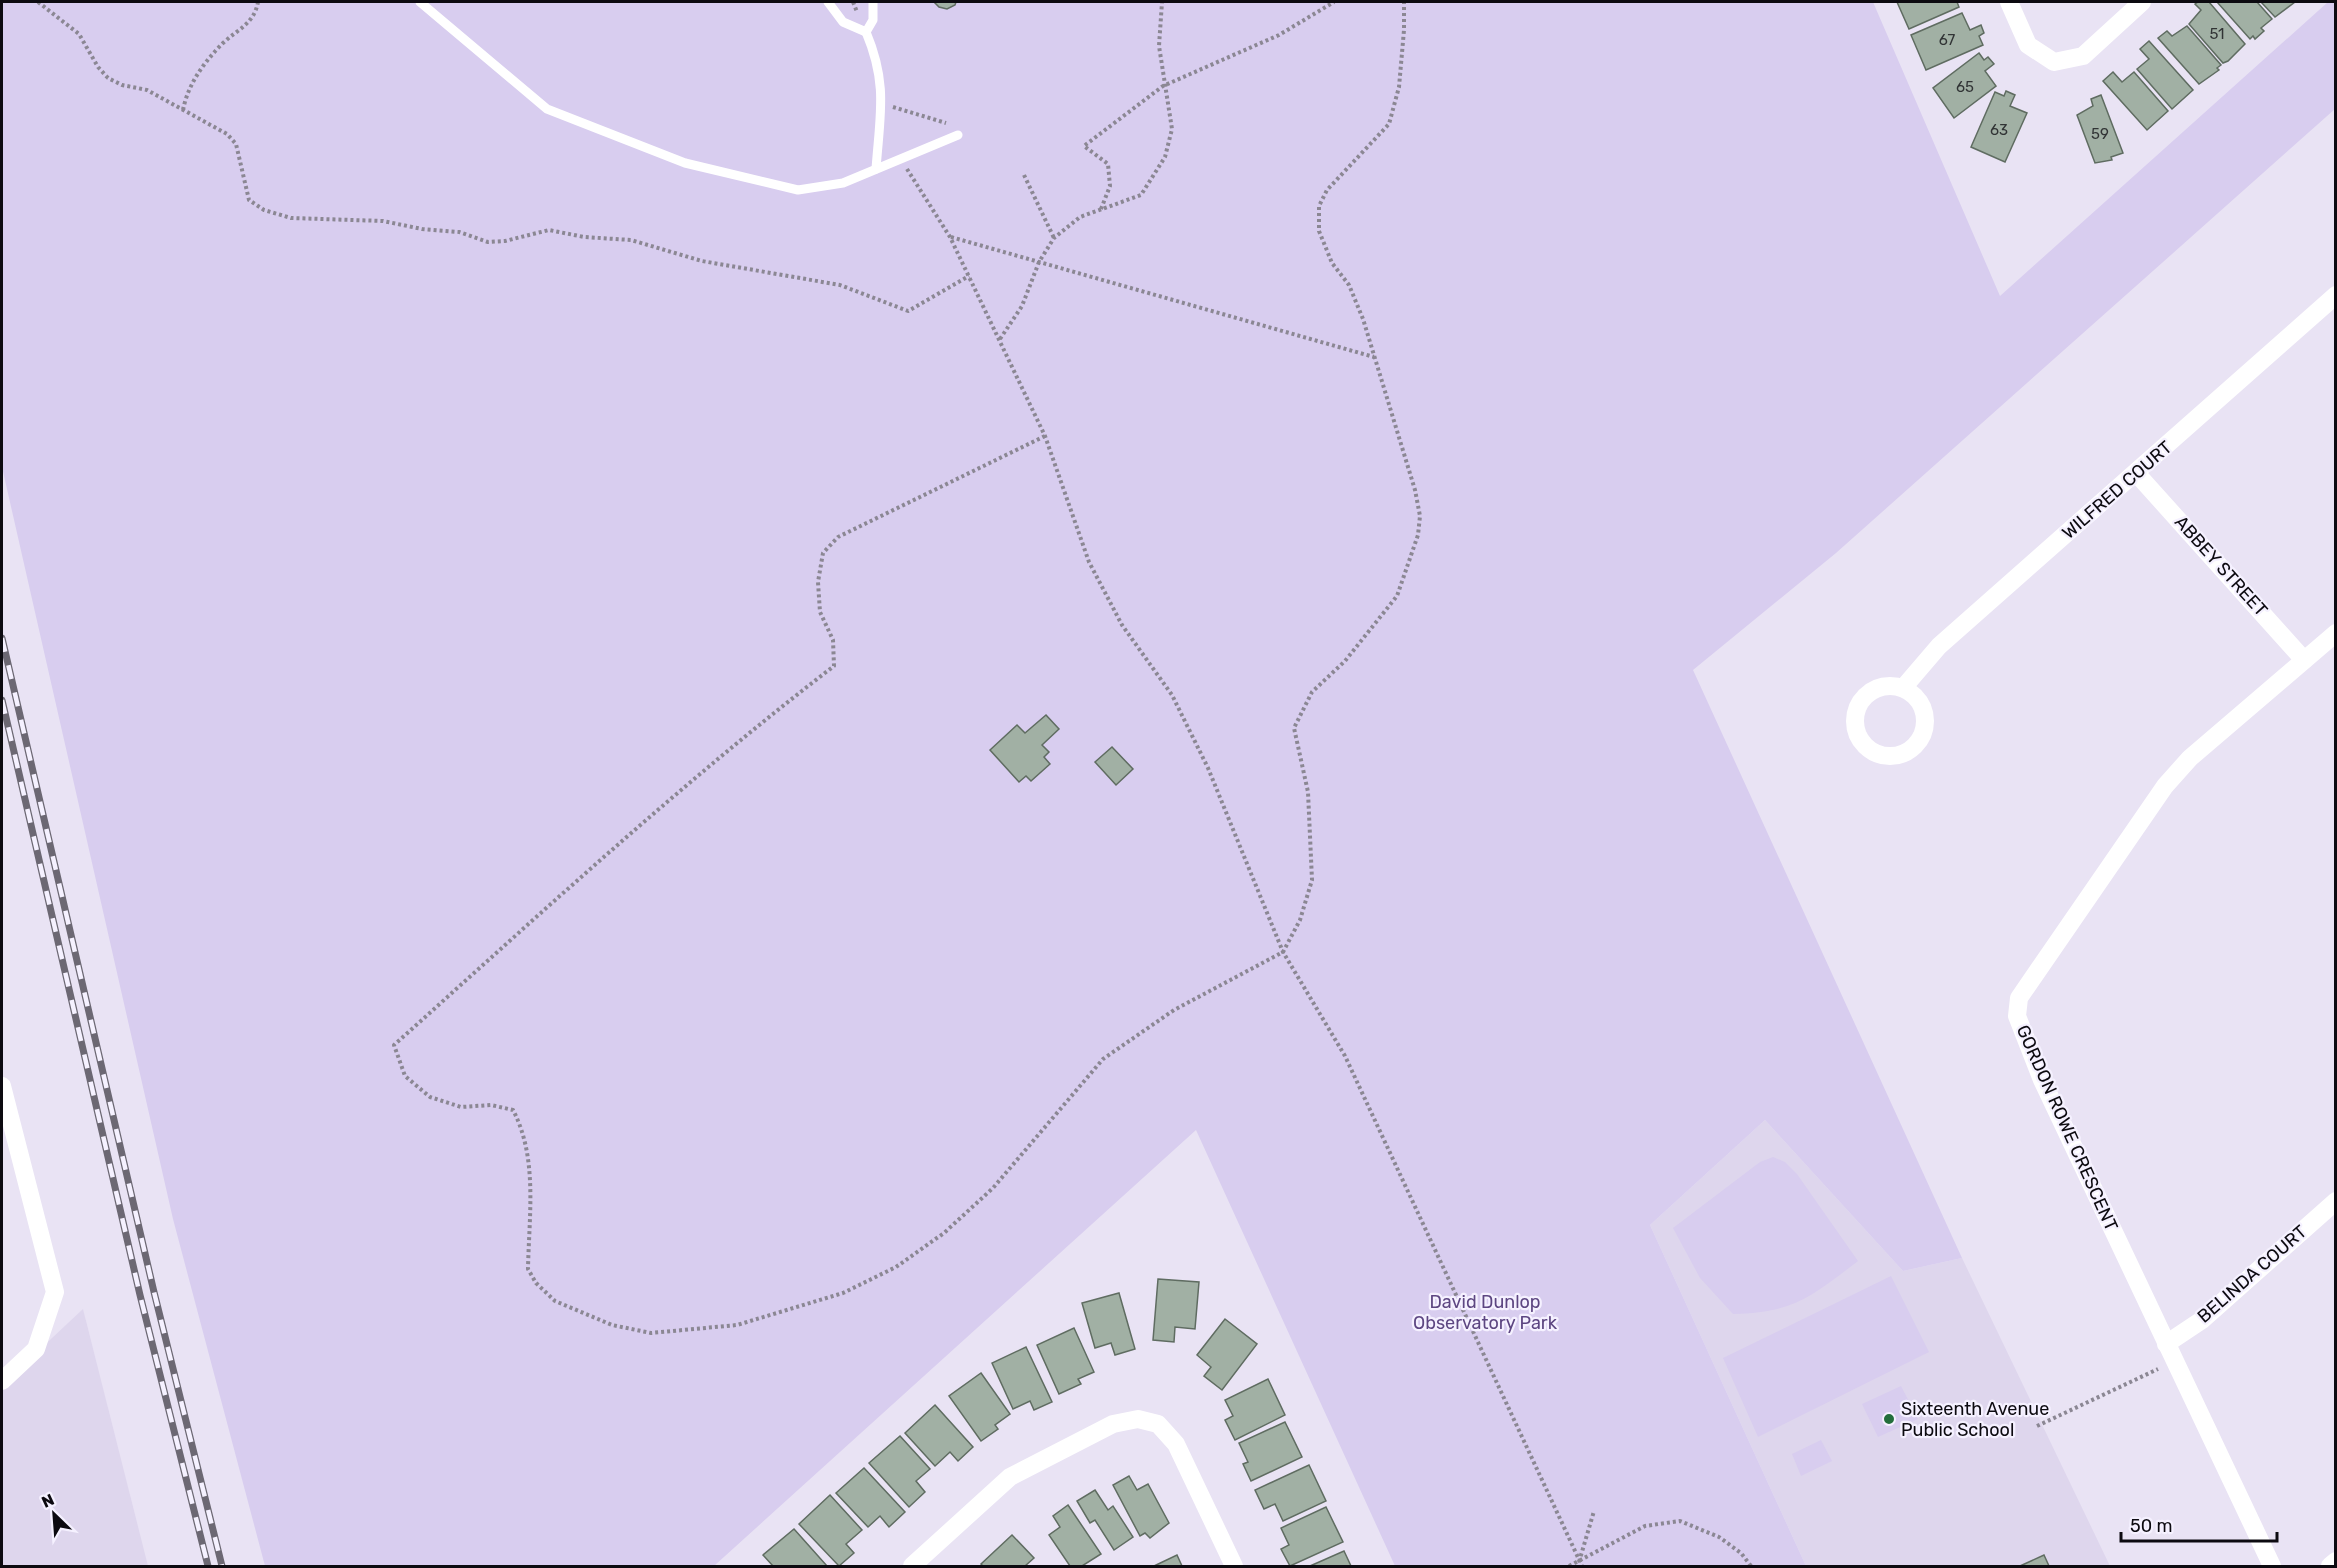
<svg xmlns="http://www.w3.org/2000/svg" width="2337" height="1568" font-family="Rubik,sans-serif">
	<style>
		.built { fill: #ded6ed }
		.green { fill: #d8cdef }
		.building { fill: #a1b0a4; stroke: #5f6c61; stroke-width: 1.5 }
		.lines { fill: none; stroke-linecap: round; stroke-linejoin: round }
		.path { stroke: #8b8793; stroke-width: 4; stroke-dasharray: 3 3; stroke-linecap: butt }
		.lane { stroke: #fff; stroke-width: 9 }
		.street { stroke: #fff; stroke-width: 18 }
		.rail-casing { stroke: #6c6873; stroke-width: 7 }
		.rail { stroke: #f5f1ff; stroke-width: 4.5; stroke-dasharray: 14; stroke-linecap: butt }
		.poi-dot { fill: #236e3c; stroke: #f5f1ff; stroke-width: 2 }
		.labels { text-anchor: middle; stroke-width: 4.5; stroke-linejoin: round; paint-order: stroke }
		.number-label { font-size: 15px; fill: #313435 }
		.street-label { font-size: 18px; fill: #0c0a10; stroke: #f5f1ff }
		.park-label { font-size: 18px; fill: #5d4682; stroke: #f5f1ff }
		.poi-label { font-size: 18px; fill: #0c0a10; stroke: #f5f1ff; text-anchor: start }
	</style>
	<rect width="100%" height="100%" fill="#e9e3f4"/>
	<g class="built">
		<path d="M1765,1120L1903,1271L1962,1258L2110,1566H1806L1650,1225Z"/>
		<path d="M83,1309L148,1566H2V1385Z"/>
	</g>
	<g class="green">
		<path d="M2,2H1873L2000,296L2328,2H2335V109L1836,553L1693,670L1962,1258L1903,1271L1765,1120L1650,1225L1806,1566H1395L1196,1130L714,1566H265L173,1219L2,467Z"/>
		<path d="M1773,1157L1785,1162L1797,1174L1858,1261C1812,1296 1794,1313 1733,1314L1700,1278L1673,1228L1760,1162Z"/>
		<path d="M1891,1276L1929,1352L1758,1437L1723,1358Z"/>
		<path d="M1901,1386L1918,1419L1878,1437L1862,1404Z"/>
		<path d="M1821,1440L1832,1461L1801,1476L1792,1454Z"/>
	</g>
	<g class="building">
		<path d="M934,2H956L955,5L947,9L939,7Z"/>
		<path d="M1897,2H1957L1959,7L1909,29Z"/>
		<path d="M2198,2H2209L2245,44L2228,61L2223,63L2189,24L2201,10L2195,4Z"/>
		<path d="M2217,2H2257L2272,19L2261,28L2264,31L2255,39L2253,36L2250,39Z"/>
		<path d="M2261,2H2295L2275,17Z"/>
		<path d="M1962,13L1970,30L1981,25L1984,33L1979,36L1983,45L1926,70L1911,35Z"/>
		<path d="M2187,26L2221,65L2217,68L2219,70L2199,84L2158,38L2167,31L2172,36Z"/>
		<path d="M2149,41L2193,90L2172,109L2137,69L2149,59L2140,49Z"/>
		<path d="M1979,53L1984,60L1988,57L1994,64L1985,71L1996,86L1954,118L1933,88Z"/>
		<path d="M2113,72L2122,82L2134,72L2168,111L2147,130L2103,81Z"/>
		<path d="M2006,91L2015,95L2010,106L2027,113L2005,162L1971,147L1995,92L2004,96Z"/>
		<path d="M2101,95L2123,153L2111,157L2112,160L2095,163L2077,115L2093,106L2091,99Z"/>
		<path d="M1046,715L1059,729L1042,745L1049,752L1044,757L1050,764L1031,781L1026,776L1019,782L990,750L1017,725L1025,733Z"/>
		<path d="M1112,747L1133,769L1116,785L1095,762Z"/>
		<path d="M1158,1279L1199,1282L1195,1329L1175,1327L1174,1342L1153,1340Z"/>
		<path d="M1119,1293L1135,1349L1115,1355L1111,1343L1095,1348L1082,1303Z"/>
		<path d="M1225,1319L1257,1344L1222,1390L1204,1376L1211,1367L1197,1355Z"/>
		<path d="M1074,1328L1094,1372L1078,1379L1081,1384L1059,1394L1037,1345Z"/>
		<path d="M1026,1347L1052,1402L1034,1410L1030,1401L1013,1409L992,1363Z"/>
		<path d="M981,1373L1010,1414L995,1425L998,1429L981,1441L949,1396Z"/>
		<path d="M1268,1379L1285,1415L1235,1440L1225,1420L1233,1416L1225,1400Z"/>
		<path d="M935,1405L973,1447L958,1461L950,1452L935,1466L905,1433Z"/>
		<path d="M1285,1422L1302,1457L1251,1481L1243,1464L1248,1462L1239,1443Z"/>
		<path d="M900,1436L930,1469L916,1481L925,1492L909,1507L869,1463Z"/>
		<path d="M1309,1465L1326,1501L1283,1521L1275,1504L1264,1509L1255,1490Z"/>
		<path d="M864,1468L905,1512L889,1527L880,1516L868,1527L836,1493Z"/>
		<path d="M1129,1476L1137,1490L1148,1484L1169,1523L1150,1538L1145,1533L1140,1536L1113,1485Z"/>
		<path d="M1095,1490L1108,1510L1113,1506L1133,1537L1114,1550L1095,1520L1090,1523L1077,1501Z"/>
		<path d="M830,1495L862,1530L846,1544L854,1553L839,1566L799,1524Z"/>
		<path d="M1068,1505L1101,1554L1082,1566H1070L1049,1535L1060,1527L1053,1516Z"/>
		<path d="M1326,1507L1343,1542L1290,1566L1281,1549L1289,1545L1281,1528Z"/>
		<path d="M794,1529L827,1566H773L763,1555Z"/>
		<path d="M1012,1535L1034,1558L1025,1566H983L981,1564Z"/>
		<path d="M1344,1551L1351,1566H1310Z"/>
		<path d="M1177,1555L1182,1566H1154Z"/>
		<path d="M2044,1555L2049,1566H2020Z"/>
	</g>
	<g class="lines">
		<g class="path">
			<path d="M38,2L79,34L98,67L108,78L122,85L147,90L227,134L236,144L249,200L264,210L291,218L383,221L422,229L459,232L488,242L505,241L549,230L584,237L631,240L702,261L840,285L908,311L969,276"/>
			<path d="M853,2L857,12"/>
			<path d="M893,107L946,123"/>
			<path d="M183,110C188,84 204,62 223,43C238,29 254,24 258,2"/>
			<path d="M907,169L950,237L1045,436L1089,562L1122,625L1172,695L1208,768L1283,952L1345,1056L1582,1566"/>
			<path d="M1024,175L1054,238"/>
			<path d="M1101,209L1110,186L1108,164L1084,146L1163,86L1279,35L1334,2"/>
			<path d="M951,237L1374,357"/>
			<path d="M1000,339L1022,306L1039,262L1054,238L1080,217L1141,195L1165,157L1172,129L1159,46L1162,2"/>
			<path d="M1045,436L838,537L823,553L818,582L820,612L833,640L834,666C680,784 538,916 394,1045L405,1076L430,1097L461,1107L491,1105L513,1110C538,1158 529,1215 528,1269L536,1283L555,1301L612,1325L651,1333L737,1325L843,1293L896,1267L944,1233L993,1188L1103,1059L1174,1010L1283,952L1300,920L1312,880L1308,792L1294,728L1312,692L1345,661L1397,596L1418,535L1420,516L1415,490L1363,319L1349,285L1332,263L1319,231V206L1327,190L1389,124L1399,87L1404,30V2"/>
			<path d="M2037,1426L2158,1369"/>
			<path d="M1579,1562L1594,1511"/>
			<path d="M1569,1566L1645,1526L1680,1521L1719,1537L1741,1553L1751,1566"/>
		</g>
		<g class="lane">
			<path d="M420,2L547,109L685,163L798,190L843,183L958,135"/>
			<path d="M828,2L843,22L866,32"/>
			<path d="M866,32C888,84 880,114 876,169"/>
			<path d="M866,32L873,20V2"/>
		</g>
		<g class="street">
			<path d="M2009,2L2028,45L2054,62L2083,56L2142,2"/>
			<path d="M2137,474L2304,660"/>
			<circle cx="1890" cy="721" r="35"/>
			<path d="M1903,688L1939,646L2336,295"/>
			<path d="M2,1086L55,1292L36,1349L2,1381"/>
			<path d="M2166,1344L2202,1320L2336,1201"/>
			<path d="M912,1566L1010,1477L1113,1424L1138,1419L1158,1424L1176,1444L1234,1566"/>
			<path d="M2272,1566L2042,1080L2017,1016L2019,998L2165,786L2190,758L2336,633"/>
			<path d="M2330,1566L2336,1561"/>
		</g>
		<defs>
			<g id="rail">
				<path d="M2,638L154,1292L222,1566"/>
				<path d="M2,700L140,1295L208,1566"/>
			</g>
		</defs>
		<use href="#rail" class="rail-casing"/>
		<use href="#rail" class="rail"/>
	</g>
	<circle class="poi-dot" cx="1889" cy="1419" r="6"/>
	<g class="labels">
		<g class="number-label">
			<text x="2217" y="39">51</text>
			<text x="1947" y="45">67</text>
			<text x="1965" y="92">65</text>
			<text x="1999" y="135">63</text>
			<text x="2100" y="139">59</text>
		</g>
		<g class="street-label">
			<text transform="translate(2117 490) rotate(-41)" y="6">WILFRED COURT</text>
			<text transform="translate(2221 566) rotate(48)" y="6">ABBEY STREET</text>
			<text transform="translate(2067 1128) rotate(66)" y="6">GORDON ROWE CRESCENT</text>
			<text transform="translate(2252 1274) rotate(-41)" y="6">BELINDA COURT</text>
		</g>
		<g class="park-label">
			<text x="1485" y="1308">David Dunlop<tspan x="1485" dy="21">Observatory Park</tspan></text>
		</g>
		<g class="poi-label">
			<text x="1901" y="1415">Sixteenth Avenue<tspan x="1901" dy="21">Public School</tspan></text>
		</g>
	</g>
	<rect width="2337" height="1568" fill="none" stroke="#0c0a10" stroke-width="6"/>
	<g transform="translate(54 1514) rotate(335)" stroke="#f5f1ff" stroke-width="4.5" paint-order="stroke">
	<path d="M0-4.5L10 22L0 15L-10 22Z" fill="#0c0a10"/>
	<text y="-9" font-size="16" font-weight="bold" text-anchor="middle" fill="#0c0a10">N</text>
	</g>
	<path d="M2121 1532v9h156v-9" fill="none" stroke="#0c0a10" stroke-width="3"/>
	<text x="2130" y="1532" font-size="18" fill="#0c0a10" stroke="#f5f1ff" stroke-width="4.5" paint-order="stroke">50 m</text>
</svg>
